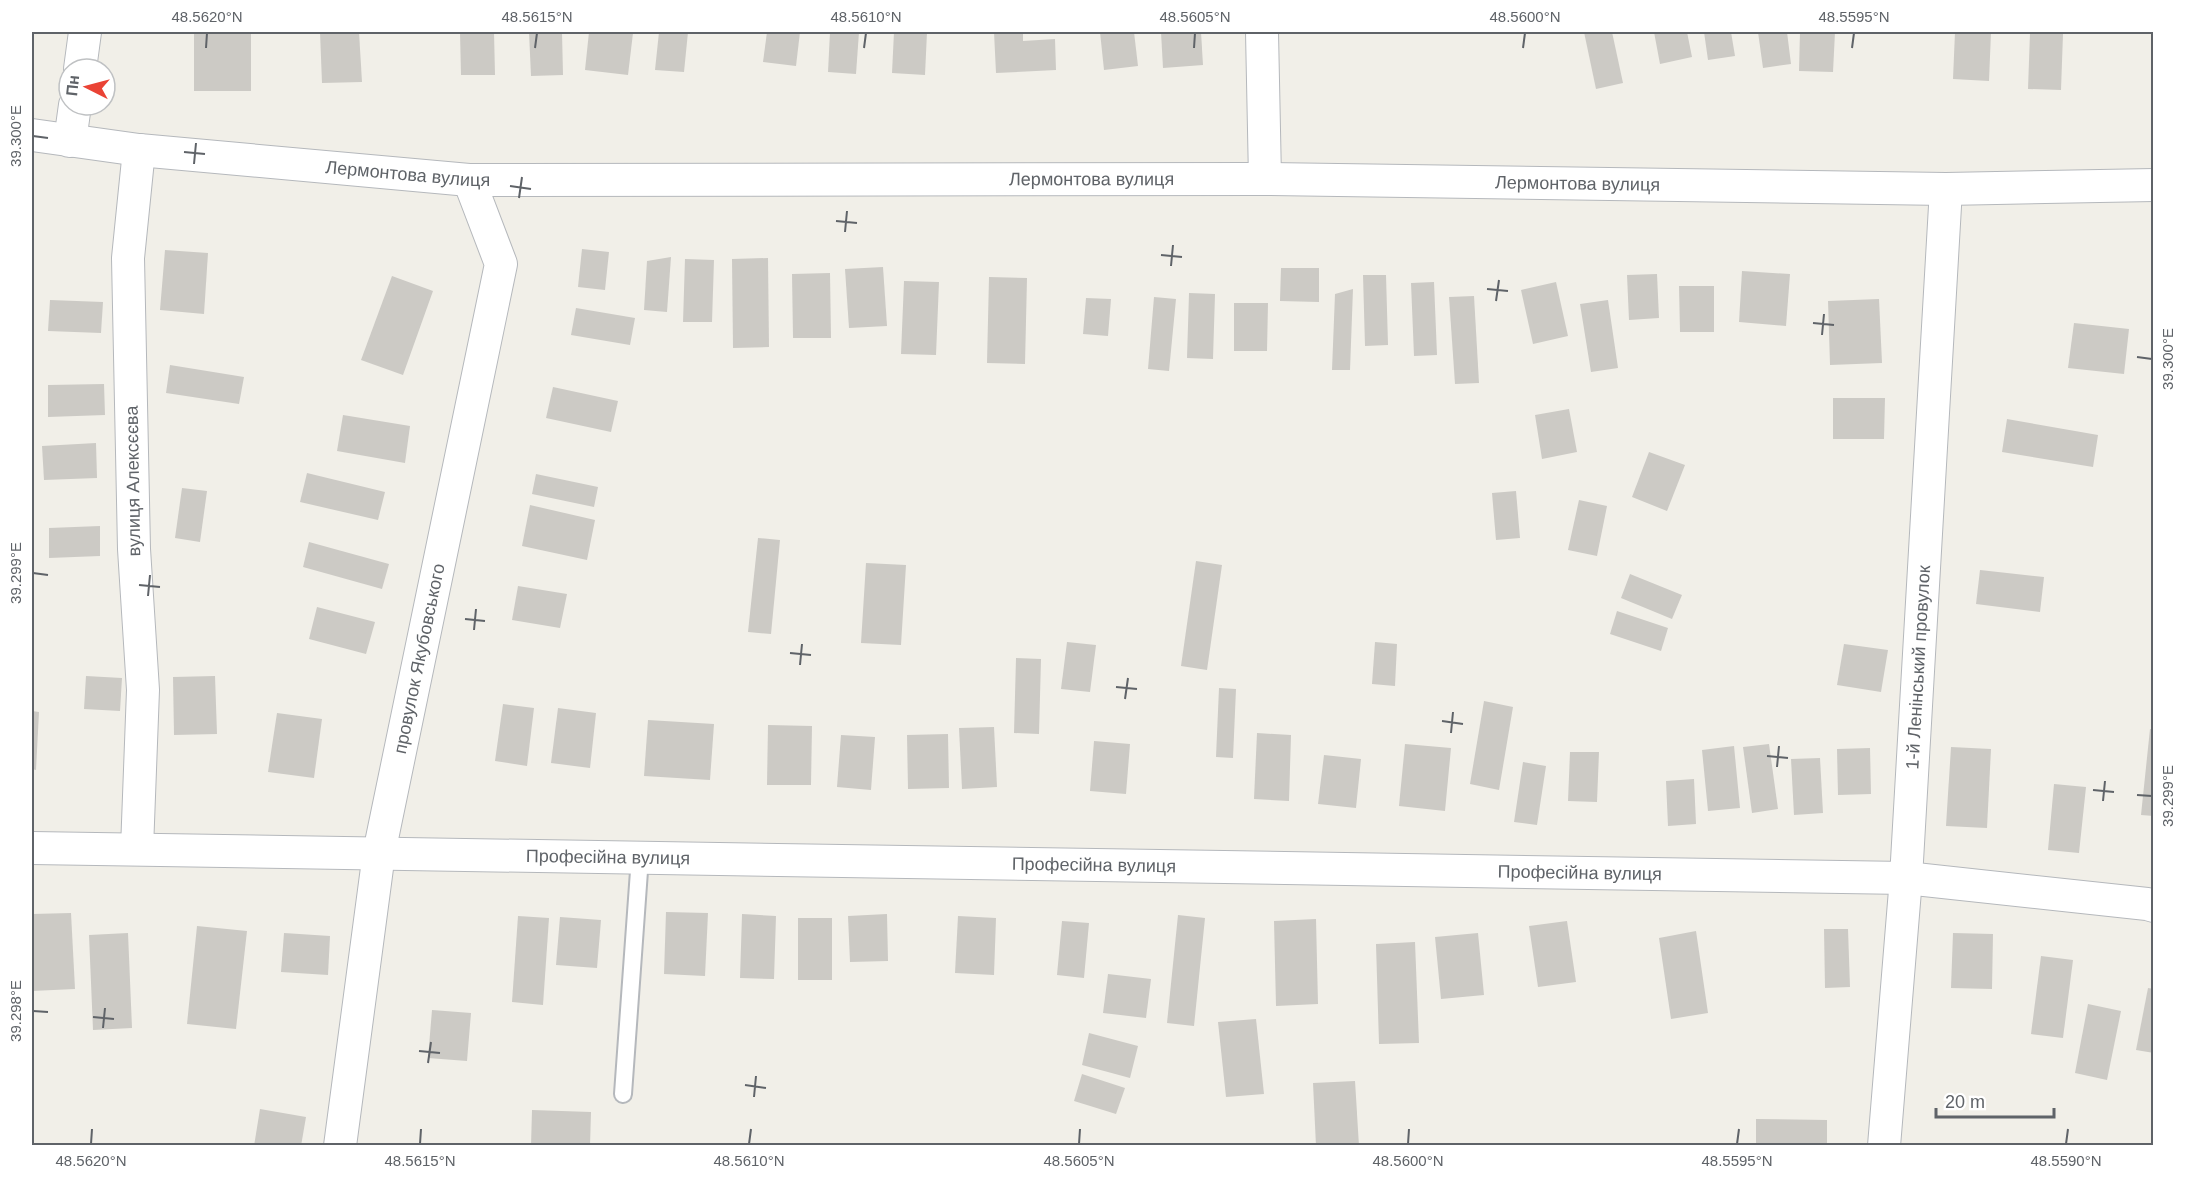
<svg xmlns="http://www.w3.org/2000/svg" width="2185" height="1177" font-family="Arial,sans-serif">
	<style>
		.building { fill: #cccac5 }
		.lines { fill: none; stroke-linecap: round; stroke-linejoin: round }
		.service-casing { stroke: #b5b8bc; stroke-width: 20 }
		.minor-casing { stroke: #b5b8bc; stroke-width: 34 }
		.service { stroke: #fff; stroke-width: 16 }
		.minor { stroke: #fff; stroke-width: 32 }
		.ticks { fill: none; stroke: #5f6368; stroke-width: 2 }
		.labels { text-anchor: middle; stroke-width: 4.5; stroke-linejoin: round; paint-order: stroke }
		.street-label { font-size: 18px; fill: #5f6368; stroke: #fff }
		.neatline { fill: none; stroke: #5f6368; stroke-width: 2 }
		.ticks-label { font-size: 15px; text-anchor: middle; fill: #5f6368 }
	</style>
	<rect width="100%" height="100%" fill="#f1efe8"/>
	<g class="building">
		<rect x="194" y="32" width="57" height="59"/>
		<path d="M320,32H359L362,82L322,83Z"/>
		<path d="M460,32H494L495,75H461Z"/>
		<path d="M529,32H562L563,75L531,76Z"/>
		<path d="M589,32L633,33L628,75L585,70Z"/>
		<path d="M659,32H688L684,72L655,70Z"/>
		<path d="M767,32H800L796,66L763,62Z"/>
		<path d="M830,32H859L856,74L828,72Z"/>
		<path d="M894,32H927L925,75L892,73Z"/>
		<path d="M994,32H1023V41L1055,39L1056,70L996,73Z"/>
		<path d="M1100,32H1134L1138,66L1104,70Z"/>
		<path d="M1161,32H1201L1203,65L1163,68Z"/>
		<path d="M1584,32H1612L1623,83L1596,89Z"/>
		<path d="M1654,32H1687L1692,57L1660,64Z"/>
		<path d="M1704,32H1731L1735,56L1708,60Z"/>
		<path d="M1758,32H1787L1791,64L1763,68Z"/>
		<path d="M1800,32H1835L1833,72L1799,71Z"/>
		<path d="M1955,32H1991L1989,81L1953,79Z"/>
		<path d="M2030,33L2063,34L2061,90L2028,89Z"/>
		<path d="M582,249L609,252L605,290L578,287Z"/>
		<path d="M165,250L208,253L204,314L160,310Z"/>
		<path d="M671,257L667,312L644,310L647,261Z"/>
		<path d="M768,258L769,347L733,348L732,259Z"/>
		<path d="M685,259L714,260L712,322H683Z"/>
		<path d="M883,267L887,326L849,328L845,269Z"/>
		<path d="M1281,268H1319V302L1280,301Z"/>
		<path d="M1742,271L1790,274L1786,326L1739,322Z"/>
		<path d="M830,273L831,338H793L792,274Z"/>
		<path d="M1657,274L1659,318L1629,320L1627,275Z"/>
		<path d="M1363,275H1386L1388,345L1365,346Z"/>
		<path d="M392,276L433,291L403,375L361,360Z"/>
		<path d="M989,277L1027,278L1025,364L987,363Z"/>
		<path d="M904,281L939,282L936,355L901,354Z"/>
		<path d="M1434,282L1437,355L1414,356L1411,283Z"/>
		<path d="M1556,282L1568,336L1533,344L1521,290Z"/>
		<path d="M1679,286H1714V332H1680Z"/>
		<path d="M1353,289L1350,370H1332L1335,294Z"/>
		<path d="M1189,293L1215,294L1213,359L1187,358Z"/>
		<path d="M1474,296L1479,383L1455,384L1449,297Z"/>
		<path d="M1154,297L1176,299L1169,371L1148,369Z"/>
		<path d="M1086,298L1111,299L1108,336L1083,334Z"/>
		<path d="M1879,299L1882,363L1830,365L1828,301Z"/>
		<path d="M50,300L103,302L101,333L48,331Z"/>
		<path d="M1608,300L1618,368L1591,372L1580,304Z"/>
		<path d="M1234,303H1268L1267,351H1234Z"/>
		<path d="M576,308L635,318L630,345L571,335Z"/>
		<path d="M2074,323L2129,329L2124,374L2068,368Z"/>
		<path d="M170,365L244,377L239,404L166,393Z"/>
		<path d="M104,384L105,415L48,417V385Z"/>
		<path d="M553,387L618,401L611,432L546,418Z"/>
		<path d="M1833,398H1885L1884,439H1833Z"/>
		<path d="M1569,409L1577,452L1542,459L1535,415Z"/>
		<path d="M343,415L410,426L405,463L337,451Z"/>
		<path d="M2007,419L2098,435L2093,467L2002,452Z"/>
		<path d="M96,443L97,478L44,480L42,446Z"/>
		<path d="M1649,452L1685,465L1667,511L1632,497Z"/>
		<path d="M307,473L385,492L378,520L300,502Z"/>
		<path d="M536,474L598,487L594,507L532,494Z"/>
		<path d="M182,488L207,491L200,542L175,538Z"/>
		<path d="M1516,491L1520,538L1496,540L1492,493Z"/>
		<path d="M1579,500L1607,506L1597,556L1568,550Z"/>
		<path d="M530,505L595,520L587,560L522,546Z"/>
		<path d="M100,526V556L49,558V528Z"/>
		<path d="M758,538L780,540L771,634L748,632Z"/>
		<path d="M309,542L389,564L382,589L303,567Z"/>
		<path d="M1196,561L1222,565L1207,670L1181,666Z"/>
		<path d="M866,563L906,565L901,645L861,643Z"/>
		<path d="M1980,570L2044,577L2040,612L1976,604Z"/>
		<path d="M1630,574L1682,595L1672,619L1621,598Z"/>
		<path d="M518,586L567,594L560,628L512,620Z"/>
		<path d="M317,607L375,622L366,654L309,639Z"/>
		<path d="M1617,611L1668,628L1661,651L1610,634Z"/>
		<path d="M1067,642L1096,645L1090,692L1061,689Z"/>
		<path d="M1375,642L1397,644L1395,686L1372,684Z"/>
		<path d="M1844,644L1888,650L1881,692L1837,685Z"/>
		<path d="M1016,658L1041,659L1039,734L1014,733Z"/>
		<path d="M86,676L122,678L120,711L84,709Z"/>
		<path d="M215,676L217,734L174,735L173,677Z"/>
		<path d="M1219,688L1236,689L1233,758L1216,757Z"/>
		<path d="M1484,701L1513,707L1499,790L1470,784Z"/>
		<path d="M503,704L534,708L527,766L495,761Z"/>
		<path d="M558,708L596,713L590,768L551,763Z"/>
		<path d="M32,711L39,712L36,770L32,769Z"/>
		<path d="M277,713L322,719L314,778L268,772Z"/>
		<path d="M648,720L714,724L710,780L644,776Z"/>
		<path d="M768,725L812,726L811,785H767Z"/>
		<path d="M994,727L997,787L962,789L959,728Z"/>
		<path d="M2150,729L2154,730V816L2141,815Z"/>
		<path d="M1257,733L1291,735L1289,801L1254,799Z"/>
		<path d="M948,734L949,788L908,789L907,735Z"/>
		<path d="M841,735L875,737L871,790L837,787Z"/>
		<path d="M1094,741L1130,744L1126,794L1090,791Z"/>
		<path d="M1405,744L1451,748L1445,811L1399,806Z"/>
		<path d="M1769,744L1778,809L1752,813L1743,747Z"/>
		<path d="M1734,746L1740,808L1708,811L1702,750Z"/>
		<path d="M1951,747L1991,749L1987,828L1946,826Z"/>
		<path d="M1870,748L1871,794L1838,795L1837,749Z"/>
		<path d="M1570,752H1599L1597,802L1568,801Z"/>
		<path d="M1324,755L1361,759L1356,808L1318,804Z"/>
		<path d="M1820,758L1823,813L1794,815L1791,759Z"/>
		<path d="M1523,762L1546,766L1537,825L1514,822Z"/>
		<path d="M1694,779L1696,824L1668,826L1666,781Z"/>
		<path d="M2054,784L2086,787L2079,853L2048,850Z"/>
		<path d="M666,912L708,913L705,976L664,974Z"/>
		<path d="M71,913L75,989L32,991V914Z"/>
		<path d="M742,914L776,916L774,979L740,978Z"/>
		<path d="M887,914L888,961L850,962L848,916Z"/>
		<path d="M1178,915L1205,918L1194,1026L1167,1023Z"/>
		<path d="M518,916L549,918L543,1005L512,1002Z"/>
		<path d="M958,916L996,918L994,975L955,973Z"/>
		<path d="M560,917L601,920L597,968L556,965Z"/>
		<rect x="798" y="918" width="34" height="62"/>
		<path d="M1316,919L1318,1004L1276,1006L1274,921Z"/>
		<path d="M1062,921L1089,923L1084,978L1057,975Z"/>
		<path d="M1567,921L1576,982L1538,987L1529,926Z"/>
		<path d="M197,926L247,931L236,1029L187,1024Z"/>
		<path d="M1824,929H1848L1850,987L1825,988Z"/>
		<path d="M1696,931L1708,1013L1671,1019L1659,938Z"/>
		<path d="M128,933L132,1028L93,1030L89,935Z"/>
		<path d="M284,933L330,936L328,975L281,972Z"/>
		<path d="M1478,933L1484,995L1441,999L1435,937Z"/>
		<path d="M1953,933L1993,934L1992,989L1951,988Z"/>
		<path d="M1415,942L1419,1043L1379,1044L1376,944Z"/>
		<path d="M2041,956L2073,960L2063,1038L2031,1034Z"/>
		<path d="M1108,974L1151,979L1146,1018L1103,1013Z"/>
		<path d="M2148,988L2154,989V1053L2136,1050Z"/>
		<path d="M2088,1004L2121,1011L2107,1080L2075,1073Z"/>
		<path d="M432,1010L471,1013L467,1061L428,1058Z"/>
		<path d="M1256,1019L1264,1094L1226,1097L1218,1022Z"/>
		<path d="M1089,1033L1138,1046L1130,1078L1082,1065Z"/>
		<path d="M1082,1074L1125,1088L1116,1114L1074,1101Z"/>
		<path d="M1355,1081L1359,1146H1316L1313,1083Z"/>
		<path d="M260,1109L306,1117L301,1146H254Z"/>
		<path d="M532,1110L591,1112L590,1146H531Z"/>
		<path d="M1756,1119L1827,1120V1146H1756Z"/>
	</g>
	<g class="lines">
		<defs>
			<path id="service" d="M623,1094L640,857"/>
			<g id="minor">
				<path d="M1262,32L1265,179"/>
				<path d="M80,69L85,32"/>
				<path id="s1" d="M32,135L139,150L469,180L1265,179L1946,189L2154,185"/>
				<path d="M70,141L75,105"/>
				<path id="s2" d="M32,848L1906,878L2147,904L2154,906"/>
				<path d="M137,849L143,690L134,549L128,258L139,150"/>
				<path id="s3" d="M340,1146L379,853L501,264L469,180"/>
				<path id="s4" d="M1884,1146L1906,878L1946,189"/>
			</g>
		</defs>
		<use href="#service" class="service-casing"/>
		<use href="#minor" class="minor-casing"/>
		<use href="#service" class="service"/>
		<use href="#minor" class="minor"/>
	</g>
	<path class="ticks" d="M206,48L207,33M535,48L537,33M864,48L866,33M1194,48L1195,33M1523,48L1525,33M1852,48L1854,33M33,136L48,138M184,152L205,154M194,164L196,143M510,186L531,189M519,198L522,177M836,221L857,223M845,232L847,211M1161,255L1182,257M1171,266L1173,245M1487,289L1508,291M1496,301L1499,280M1813,323L1834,325M1822,335L1824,314M2137,357L2152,359M33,573L48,575M139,585L160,587M148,596L150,575M465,619L485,621M474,630L476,609M790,653L811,655M800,665L802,644M1116,687L1137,689M1125,699L1128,678M1442,721L1463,724M1451,733L1453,712M1767,756L1788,758M1777,767L1779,746M2093,790L2114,792M2137,795L2152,796M2103,801L2105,781M33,1011L48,1012M93,1017L114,1019M103,1028L105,1008M419,1051L440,1053M428,1063L431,1042M745,1085L766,1088M754,1097L756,1076M91,1144L92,1129M420,1144L421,1129M749,1144L751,1129M1079,1144L1080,1129M1408,1144L1409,1129M1737,1144L1739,1129M2066,1144L2068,1129"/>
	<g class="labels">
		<g class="street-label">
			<text dy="6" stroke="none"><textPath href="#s1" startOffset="378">Лермонтова вулиця</textPath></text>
			<text dy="6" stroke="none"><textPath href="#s1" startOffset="1062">Лермонтова вулиця</textPath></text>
			<text dy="6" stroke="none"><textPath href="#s1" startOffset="1548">Лермонтова вулиця</textPath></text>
			<text transform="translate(133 481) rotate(-91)" y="6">вулиця Алексєєва</text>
			<text dy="6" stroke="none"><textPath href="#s3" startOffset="494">провулок Якубовського</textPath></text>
			<text dy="6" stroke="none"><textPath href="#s4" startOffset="480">1-й Ленінський провулок</textPath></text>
			<text dy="6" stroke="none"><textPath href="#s2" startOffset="576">Професійна вулиця</textPath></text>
			<text dy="6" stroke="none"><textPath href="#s2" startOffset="1062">Професійна вулиця</textPath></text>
			<text dy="6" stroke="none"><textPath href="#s2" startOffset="1548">Професійна вулиця</textPath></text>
		</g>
	</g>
	<rect width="2185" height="1177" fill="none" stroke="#ffffff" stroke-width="66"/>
	<g transform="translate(87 87) rotate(276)"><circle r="28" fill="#ffffff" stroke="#bfc1c3" stroke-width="1.5"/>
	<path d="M0-4.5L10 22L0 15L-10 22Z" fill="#ea4335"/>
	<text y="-9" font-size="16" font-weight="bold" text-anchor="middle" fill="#5f6368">Пн</text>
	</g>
	<path d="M1936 1108v9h118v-9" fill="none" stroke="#5f6368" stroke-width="3"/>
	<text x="1945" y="1108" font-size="18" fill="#5f6368" stroke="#ffffff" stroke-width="4.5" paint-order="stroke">20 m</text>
	<rect x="33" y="33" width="2119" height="1111" class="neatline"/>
	<g class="ticks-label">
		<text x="207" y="22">48.5620°N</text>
		<text x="537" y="22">48.5615°N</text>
		<text x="866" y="22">48.5610°N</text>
		<text x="1195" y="22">48.5605°N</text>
		<text x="1525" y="22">48.5600°N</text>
		<text x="1854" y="22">48.5595°N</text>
		<text transform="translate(16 136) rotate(-90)" y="5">39.300°E</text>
		<text transform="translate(2168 359) rotate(-90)" y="5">39.300°E</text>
		<text transform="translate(16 573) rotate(-90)" y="5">39.299°E</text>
		<text transform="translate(2168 796) rotate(-90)" y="5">39.299°E</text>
		<text transform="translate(16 1011) rotate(-90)" y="5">39.298°E</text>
		<text x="91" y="1166">48.5620°N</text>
		<text x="420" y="1166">48.5615°N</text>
		<text x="749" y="1166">48.5610°N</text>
		<text x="1079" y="1166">48.5605°N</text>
		<text x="1408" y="1166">48.5600°N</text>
		<text x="1737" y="1166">48.5595°N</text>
		<text x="2066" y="1166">48.5590°N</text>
	</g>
</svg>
